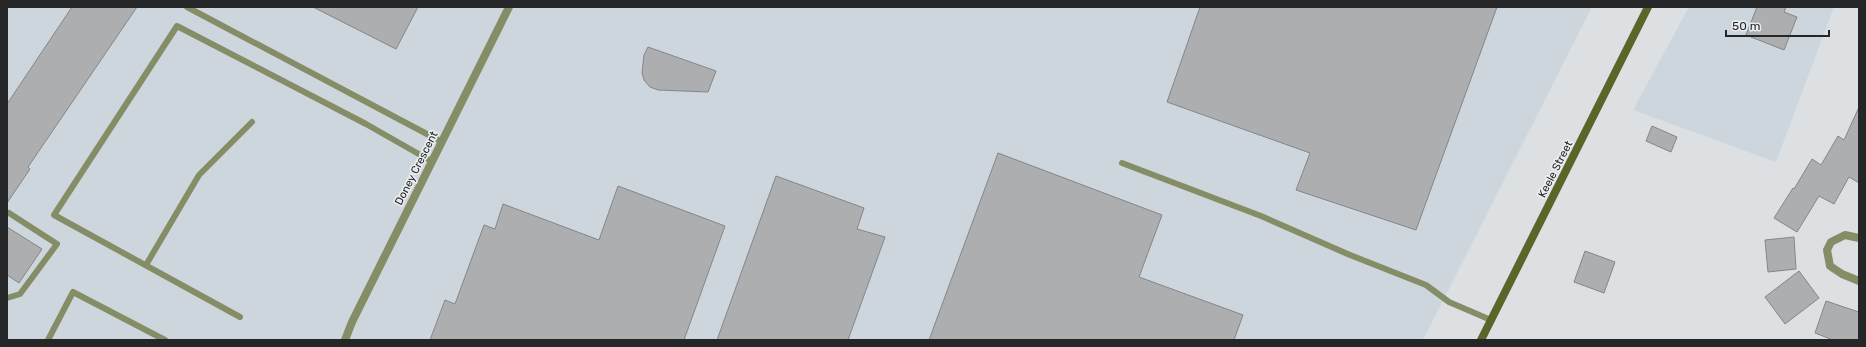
<svg xmlns="http://www.w3.org/2000/svg" width="1866" height="347" font-family="Rubik,sans-serif">
	<style>
		.built { fill: #cdd5dd }
		.building { fill: #acaeb0; stroke: #848689 }
		.lines { fill: none; stroke-linecap: round; stroke-linejoin: round }
		.service { stroke: #848d66; stroke-width: 6 }
		.minor { stroke: #848d66; stroke-width: 8 }
		.secondary { stroke: #596529; stroke-width: 8 }
		.labels { text-anchor: middle; stroke-width: 3.5; stroke-linejoin: round; paint-order: stroke }
		.street-label { font-size: 11px; fill: #252627; stroke: #eaedef }
	</style>
	<rect width="100%" height="100%" fill="#dde0e2"/>
	<g class="built">
		<path d="M7,7H1592L1423,340H7Z"/>
		<path d="M1689,7H1834L1776,162L1633,110Z"/>
	</g>
	<g class="building">
		<path d="M72,7H137L28,167L30,169L7,203V104Z"/>
		<path d="M313,7H418L396,49Z"/>
		<path d="M1200,7H1497L1416,230L1296,190L1310,153L1167,102Z"/>
		<path d="M1757,7H1786L1784,12L1797,17L1784,50L1746,35Z"/>
		<path d="M648,47L716,71L708,92L658,90L650,87L644,80L642,73L644,55Z"/>
		<path d="M1859,107V183L1849,177L1834,204L1819,196L1797,232L1774,218L1793,188L1794,189L1812,159L1821,165L1838,136L1844,140Z"/>
		<path d="M1652,126L1677,137L1671,152L1646,141Z"/>
		<path d="M998,153L1162,215L1139,277L1243,315L1234,340H929Z"/>
		<path d="M776,176L864,208L857,229L885,237L848,340H717Z"/>
		<path d="M618,186L725,226L684,340H430L445,300L455,304L484,225L495,229L503,204L599,240Z"/>
		<path d="M7,227L42,249L19,283L7,275Z"/>
		<path d="M1794,237L1796,269L1768,272L1765,240Z"/>
		<path d="M1585,251L1615,262L1604,293L1574,282Z"/>
		<path d="M1799,271L1819,298L1785,324L1765,297Z"/>
		<path d="M1826,301L1859,312V340H1833L1815,333Z"/>
	</g>
	<g class="lines">
		<g class="service">
			<path d="M187,7L442,142"/>
			<path d="M1122,163L1261,216L1350,255L1426,285L1449,302L1491,320"/>
			<path d="M146,265L199,175L252,122"/>
			<path d="M7,298L20,294L57,244L9,213"/>
			<path d="M240,317L54,215L177,26L366,124L431,161"/>
			<path d="M48,340L73,292L165,340"/>
		</g>
		<g class="minor">
			<path d="M1859,238L1845,235L1831,242L1827,250L1830,266L1842,274L1859,281"/>
			<path d="M345,340L352,322L509,7"/>
		</g>
		<path class="secondary" d="M1481,340L1648,7"/>
	</g>
	<g class="labels">
		<g class="street-label">
			<text transform="translate(416 168) rotate(-63)" y="4">Doney Crescent</text>
			<text transform="translate(1555 169) rotate(-63)" y="4">Keele Street</text>
		</g>
	</g>
	<rect width="1866" height="347" fill="none" stroke="#252627" stroke-width="16"/>
	<path d="M1726 30v6h103v-6" fill="none" stroke="#252627" stroke-width="2"/>
	<text x="1732" y="30" font-size="12" fill="#252627" stroke="#eaedef" stroke-width="3" paint-order="stroke">50 m</text>
</svg>
